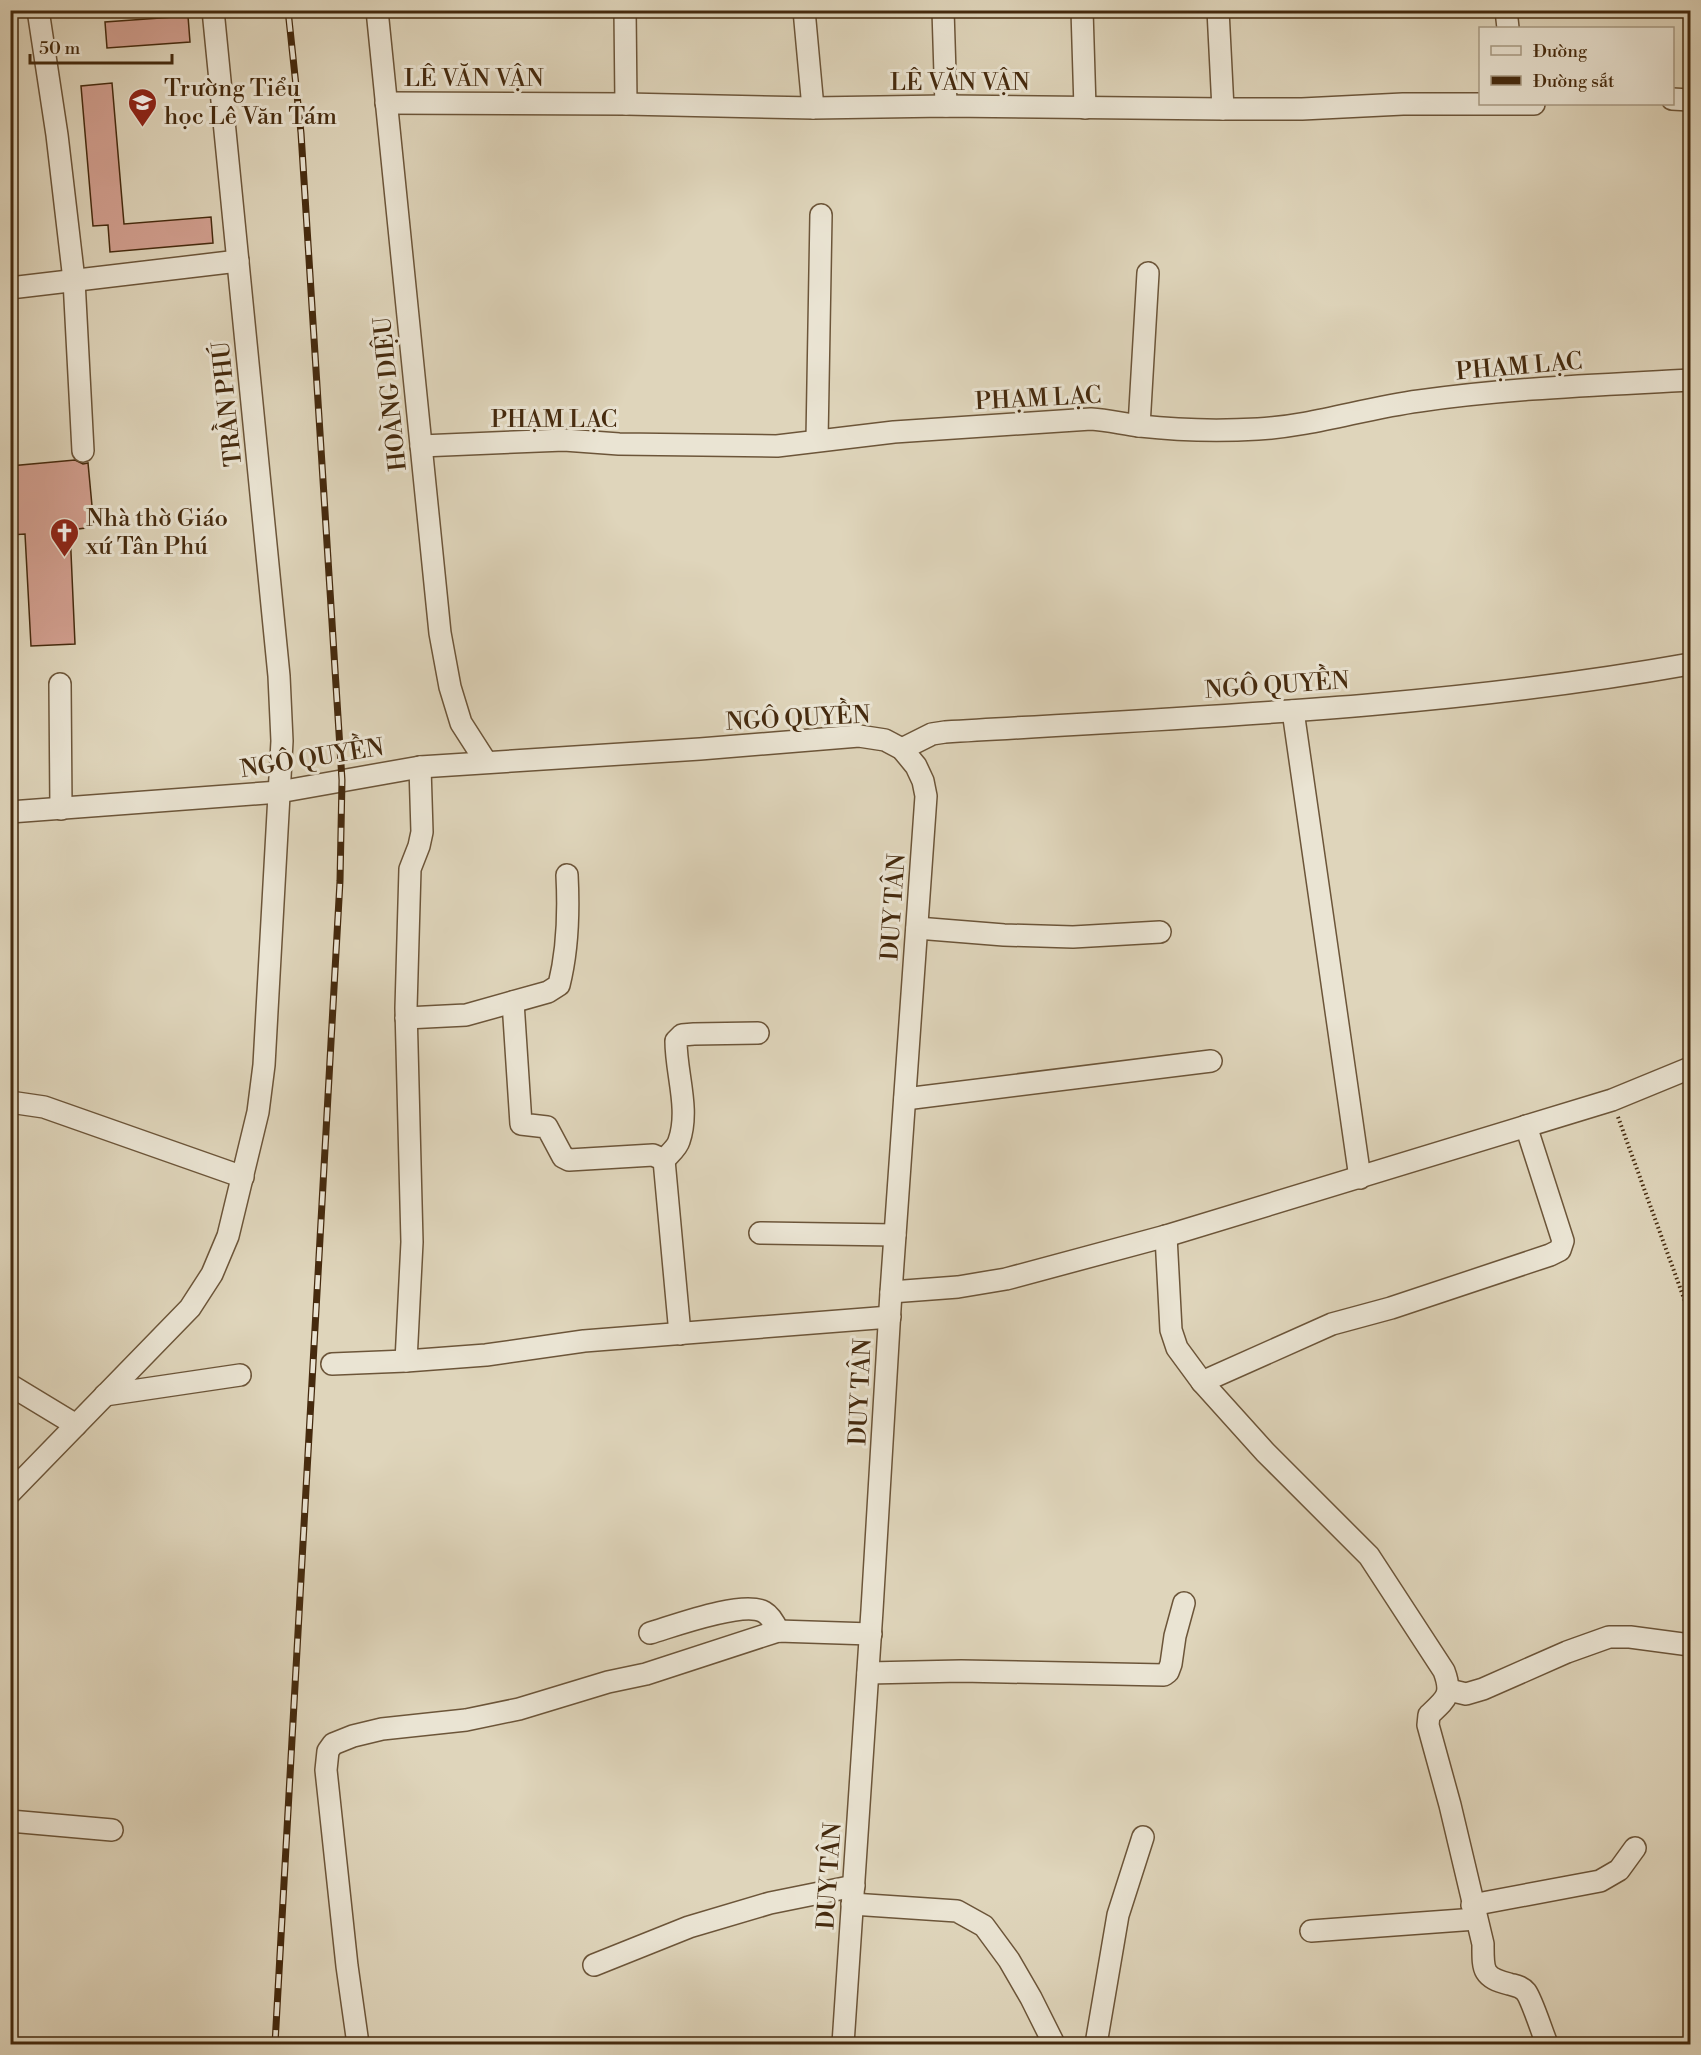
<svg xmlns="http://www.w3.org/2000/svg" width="1701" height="2055" font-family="'Libre Bodoni',serif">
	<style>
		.building { fill: #d3a091; stroke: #452a0e; stroke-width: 1.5 }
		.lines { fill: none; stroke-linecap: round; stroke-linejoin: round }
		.minor-casing { stroke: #6c5539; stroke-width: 24 }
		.path { stroke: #452a0e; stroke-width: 4; stroke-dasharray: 1.5 3; stroke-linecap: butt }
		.minor { stroke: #eae4d3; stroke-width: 21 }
		.rail-casing { stroke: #452a0e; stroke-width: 7 }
		.rail { stroke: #eae4d3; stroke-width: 4.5; stroke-dasharray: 14; stroke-linecap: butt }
		.labels { text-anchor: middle; stroke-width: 6; stroke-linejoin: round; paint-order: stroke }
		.street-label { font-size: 24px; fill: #452a0e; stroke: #eae4d3 }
		.poi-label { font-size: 24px; fill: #452a0e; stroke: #eae4d3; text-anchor: start }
	</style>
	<rect width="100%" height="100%" fill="#dfd5bb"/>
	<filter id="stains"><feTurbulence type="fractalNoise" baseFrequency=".00333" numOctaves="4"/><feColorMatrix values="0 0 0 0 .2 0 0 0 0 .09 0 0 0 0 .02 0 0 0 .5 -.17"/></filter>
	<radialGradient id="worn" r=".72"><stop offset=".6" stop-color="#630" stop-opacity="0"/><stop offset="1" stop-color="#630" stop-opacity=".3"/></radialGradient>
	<g class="building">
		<path d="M188,16L190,42L107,48L105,22Z"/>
		<path d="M112,83L124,224L211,217L213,243L110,252L108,225L93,226L81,86Z"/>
		<path d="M75,460L83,464L88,463L94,527L70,530L75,644L31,646L25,534L10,535V466Z"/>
	</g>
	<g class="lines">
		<defs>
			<g id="minor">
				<path d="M38,10L57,135L74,280L83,451"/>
				<path d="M377,10L440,633L450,687L461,723L486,762"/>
				<path d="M625,10L626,104"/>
				<path d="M804,10L813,108"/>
				<path d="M943,10L946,106"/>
				<path d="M1082,10L1085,108"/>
				<path d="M1218,10L1223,109"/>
				<path d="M1506,10L1508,28"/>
				<path d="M1672,99L1690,100"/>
				<path d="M386,103L626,104L813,108L946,106L1223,109H1302L1403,104H1534"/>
				<path d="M10,288L238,261"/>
				<path d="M1139,426L1148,273"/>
				<path d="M817,440L821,215"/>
				<path d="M421,446L564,440L619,444L777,446L894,432L1091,419C1108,420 1123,424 1140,426C1176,430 1222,431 1258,429C1313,426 1365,408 1419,401C1509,388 1600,385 1690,380"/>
				<path d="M60,684L61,809"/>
				<path d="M1293,711L1360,1178"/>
				<path d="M902,749L932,734L945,732C1194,717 1445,708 1690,664"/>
				<path d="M10,812L279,792L420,767L700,749L859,736L885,740L902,749L916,766L923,781L926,796L891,1292L872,1610L843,2044"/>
				<path d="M917,928L1004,935L1073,937L1160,932"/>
				<path d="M513,1002L521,1124L547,1127L563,1157L569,1160L653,1155L664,1160L680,1334"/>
				<path d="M406,1018L466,1015L548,992L559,985C568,949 569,913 567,875"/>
				<path d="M905,1099L1211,1061"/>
				<path d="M10,1102L44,1107L243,1177"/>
				<path d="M664,1160C669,1154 677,1148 679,1141C690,1109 676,1074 676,1041L682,1035L694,1034L758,1033"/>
				<path d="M760,1233L895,1235"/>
				<path d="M1166,1236L1171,1330L1177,1348L1202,1382L1265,1452L1369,1556L1444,1671C1453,1695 1446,1699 1429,1715L1428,1725L1450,1805L1483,1944C1483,1970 1482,1977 1509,1984C1516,1986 1521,1986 1526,1992C1532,2000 1542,2032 1547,2044"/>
				<path d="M891,1292L958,1287L1006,1279L1166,1236L1612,1100L1690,1068"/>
				<path d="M406,1361L412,1242L406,1008L410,869L419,846L422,832L420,767"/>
				<path d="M332,1364L406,1361L486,1355L584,1341L890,1317"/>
				<path d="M1202,1382L1332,1324L1391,1308L1550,1255L1560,1250L1563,1241L1526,1126"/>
				<path d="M10,1385L76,1425"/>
				<path d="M105,1395L240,1375"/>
				<path d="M10,1493L190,1308L212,1274L228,1236L258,1112L264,1065L282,741L279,676L213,10"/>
				<path d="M650,1633C674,1626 743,1600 764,1612C771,1616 775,1624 778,1631"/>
				<path d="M868,1673L961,1671L1164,1675L1168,1672L1171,1664L1175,1636L1184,1603"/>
				<path d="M1449,1690L1466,1694L1483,1689L1567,1652L1609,1637H1630L1690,1645"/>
				<path d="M10,1821L112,1830"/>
				<path d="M852,1904L957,1911L984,1926L1009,1960L1031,1998L1054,2044"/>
				<path d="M1472,1905L1600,1881L1619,1870L1635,1848"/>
				<path d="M1311,1931L1476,1919"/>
				<path d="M594,1965L689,1927L770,1903L854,1886"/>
				<path d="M358,2044L347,1966L326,1770L328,1751L333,1744L353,1736L382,1729L466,1720L519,1709L608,1682L646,1674L778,1631L871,1634"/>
				<path d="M1096,2044L1118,1915L1143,1837"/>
			</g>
		</defs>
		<use href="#minor" class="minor-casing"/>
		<path class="path" d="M1618,1117L1690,1315"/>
		<use href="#minor" class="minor"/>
		<defs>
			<path id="rail" d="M275,2044L340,881L342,780L301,133L288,10"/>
		</defs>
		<use href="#rail" class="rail-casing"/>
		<use href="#rail" class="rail"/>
	</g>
	<defs>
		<symbol id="school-pin" viewBox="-11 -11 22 30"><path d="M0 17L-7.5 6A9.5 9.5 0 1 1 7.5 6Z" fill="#8f2418" stroke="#eae4d3"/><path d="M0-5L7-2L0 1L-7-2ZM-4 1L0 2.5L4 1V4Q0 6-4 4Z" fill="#fff"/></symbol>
		<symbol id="church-pin" viewBox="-11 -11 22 30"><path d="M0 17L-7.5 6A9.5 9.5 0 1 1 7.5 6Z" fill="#8f2418" stroke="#eae4d3"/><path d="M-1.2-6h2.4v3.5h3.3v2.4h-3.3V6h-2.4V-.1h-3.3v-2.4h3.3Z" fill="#fff"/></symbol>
	</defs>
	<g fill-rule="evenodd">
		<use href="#school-pin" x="126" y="86" width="33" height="45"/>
		<use href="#church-pin" x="48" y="516" width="33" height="45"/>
	</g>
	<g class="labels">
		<g class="street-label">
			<text x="474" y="86">LÊ VĂN VẬN</text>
			<text x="960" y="90">LÊ VĂN VẬN</text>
			<text transform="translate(1519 366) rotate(-5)" y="8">PHẠM LẠC</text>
			<text transform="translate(390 394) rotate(-96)" y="8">HOÀNG DIỆU</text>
			<text transform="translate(1038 398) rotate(-3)" y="8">PHẠM LẠC</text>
			<text transform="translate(227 404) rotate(-96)" y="8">TRẦN PHÚ</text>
			<text x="554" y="427">PHẠM LẠC</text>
			<text transform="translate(1277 685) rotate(-4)" y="8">NGÔ QUYỀN</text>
			<text transform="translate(798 718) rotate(-3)" y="8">NGÔ QUYỀN</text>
			<text transform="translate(312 758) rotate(-9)" y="8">NGÔ QUYỀN</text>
			<text transform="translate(893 907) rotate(-86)" y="8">DUY TÂN</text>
			<text transform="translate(860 1392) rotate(-87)" y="8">DUY TÂN</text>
			<text transform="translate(829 1876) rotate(-86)" y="8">DUY TÂN</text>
		</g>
		<g class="poi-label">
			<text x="164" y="96">Trường Tiểu<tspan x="164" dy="28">học Lê Văn Tám</tspan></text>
			<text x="86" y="526">Nhà thờ Giáo<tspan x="86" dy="28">xứ Tân Phú</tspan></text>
		</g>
	</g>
	<rect width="1701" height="2055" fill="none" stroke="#dfd5bb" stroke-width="36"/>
	<rect x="12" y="12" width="1677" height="2031" fill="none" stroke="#452a0e" stroke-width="3"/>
	<rect x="18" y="18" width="1665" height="2019" fill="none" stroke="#452a0e" stroke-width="1.5"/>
	<rect x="1479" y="27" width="195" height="78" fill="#eae4d3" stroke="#a89a84" stroke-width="1.5"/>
	<rect x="1491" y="46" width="30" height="9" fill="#eae4d3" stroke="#a89a84" stroke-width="1.5"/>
	<text x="1533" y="57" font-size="18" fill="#452a0e">Đường</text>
	<rect x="1491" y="76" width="30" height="9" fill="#452a0e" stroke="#a89a84" stroke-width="1.5"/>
	<text x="1533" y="87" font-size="18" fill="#452a0e">Đường sắt</text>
	<path d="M30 54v9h142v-9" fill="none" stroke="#452a0e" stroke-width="3"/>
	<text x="39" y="54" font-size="18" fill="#452a0e" stroke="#eae4d3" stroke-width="4.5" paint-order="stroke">50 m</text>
	<rect width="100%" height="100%" filter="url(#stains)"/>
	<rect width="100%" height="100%" fill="url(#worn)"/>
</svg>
